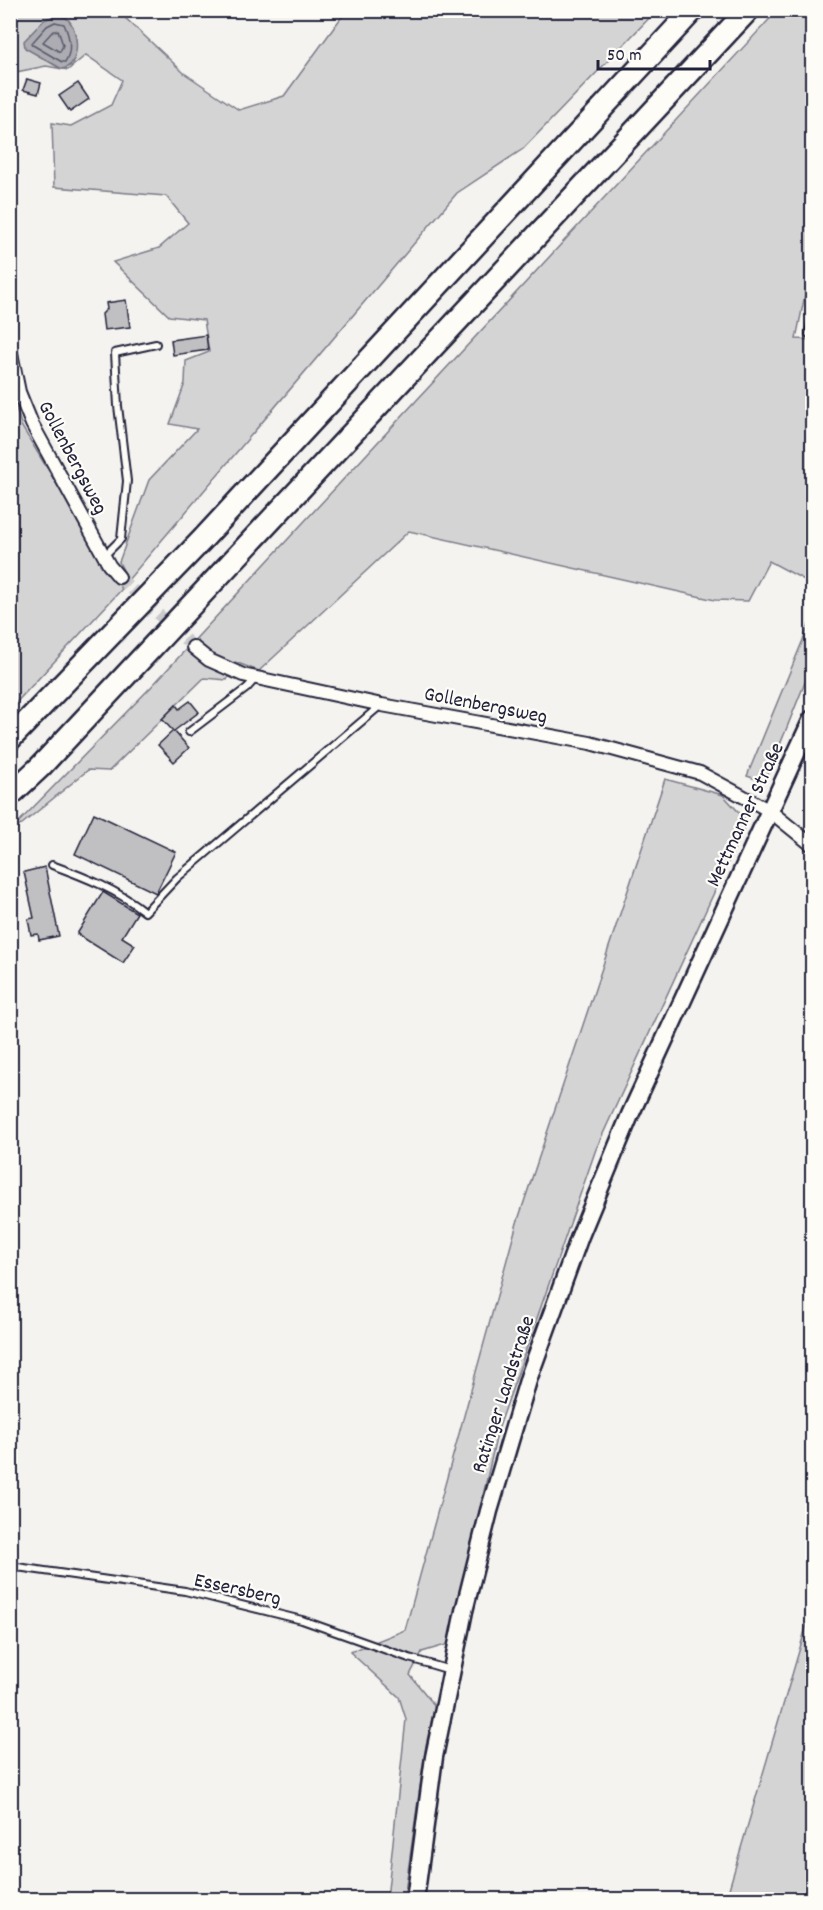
<svg xmlns="http://www.w3.org/2000/svg" width="823" height="1910" font-family="Dekko,sans-serif">
	<style>
		.green { fill: #d5d4d5; stroke: #7c7b88; stroke-width: 1.5; fill-rule: evenodd }
		.water { fill: #acacb2; stroke: #757582; stroke-width: 1.5 }
		.lines { fill: none; stroke-linecap: round; stroke-linejoin: round }
		.shore { stroke: #59596b; stroke-width: 1.5 }
		.building { fill: #c0bfc2; stroke: #22223b; stroke-width: 1.5 }
		.minor-tunnel { stroke: #cac9cb; stroke-width: 12; stroke-dasharray: 12 6; stroke-linecap: butt }
		.service-casing { stroke: #22223b; stroke-width: 10 }
		.minor-casing { stroke: #22223b; stroke-width: 16 }
		.secondary-casing { stroke: #22223b; stroke-width: 21 }
		.motorway-casing { stroke: #22223b; stroke-width: 26 }
		.service { stroke: #fdfcf7; stroke-width: 6 }
		.minor { stroke: #fdfcf7; stroke-width: 12 }
		.secondary { stroke: #fdfcf7; stroke-width: 16 }
		.motorway { stroke: #fdfcf7; stroke-width: 21 }
		.labels { text-anchor: middle; stroke-width: 4.5; stroke-linejoin: round; paint-order: stroke }
		.street-label { font-size: 21px; fill: #22223b; stroke: #fdfcf7 }
	</style>
	<rect width="100%" height="100%" fill="#f4f3ef"/>
	<filter id="ink" filterUnits="userSpaceOnUse"><feTurbulence type="fractalNoise" baseFrequency=".0167" numOctaves="2"/><feDisplacementMap in="SourceGraphic" scale="12" xChannelSelector="R" yChannelSelector="G"/><feConvolveMatrix kernelMatrix="1 2 1 2 8 2 1 2 1" color-interpolation-filters="sRGB"/></filter>
	<g filter="url(#ink)">
		<g class="green">
			<path d="M10,11H121L120,13L184,73L239,110L284,96L346,11H656L523,149L457,193L128,580L119,562L149,480L197,429L170,424L185,383L186,361L209,352L204,320L169,316L113,262L159,248L188,223L166,196L54,187L52,123L71,126L111,105L122,80L86,55L68,70L46,66L11,73ZM54,16C80,17 77,46 73,65L61,69L25,47L44,20Z"/>
			<path d="M777,11H812V260L796,339L812,340V584L769,561L748,601L715,600L409,531L259,671L235,662L227,680L204,678L109,771L88,770L11,833V830L152,686Z"/>
			<path d="M10,389L22,427L101,557L122,589L11,708Z"/>
			<path d="M812,618V665L765,782L747,776Z"/>
			<path d="M665,779L723,795L747,821L596,1149L498,1430L449,1644L422,1652L410,1675L435,1706L426,1745L404,1899H387L406,1719L399,1697L350,1652L405,1630L517,1223Z"/>
			<path d="M812,1607V1899H726Z"/>
		</g>
		<path class="water" d="M54,16C55,16 63,16 64,17C78,22 84,65 62,69L25,48L24,41L44,20Z"/>
		<g class="lines">
			<g class="shore">
				<path d="M55,22L64,24C70,37 73,50 65,62H62L31,44L47,26Z"/>
				<path d="M58,30L63,45L60,52L43,42L52,32Z"/>
			</g>
		</g>
		<g class="building">
			<path d="M27,79L41,83L38,94L23,90Z"/>
			<path d="M78,83L89,99L70,112L59,96Z"/>
			<path d="M126,300L130,327L104,330L102,314L107,309L106,303Z"/>
			<path d="M206,335L208,350L173,355L171,340Z"/>
			<path d="M190,701L199,712L174,731L189,748L174,762L158,745L173,731L162,719L176,705L179,709Z"/>
			<path d="M94,813L176,852L156,893L75,854Z"/>
			<path d="M45,867L59,936L39,940L38,934L31,935L28,919L34,918L24,872Z"/>
			<path d="M103,892L137,913L122,937L135,945L123,963L77,934Z"/>
		</g>
		<g class="lines">
			<path class="minor-tunnel" d="M119,577L193,647"/>
			<defs>
				<g id="service">
					<path d="M809,334L812,316"/>
					<path d="M104,556L121,539L127,481L118,406L115,353L156,344"/>
					<path d="M189,732L247,688L255,679"/>
					<path d="M52,865C85,877 118,890 145,912L177,878L381,705"/>
					<path d="M10,1566L185,1591L302,1620L409,1658L450,1670"/>
				</g>
				<g id="minor">
					<path d="M10,348L19,392L32,424L109,565L119,577"/>
					<path d="M193,647L209,660L243,675L382,705L590,743L700,773L770,811L812,845"/>
				</g>
				<path id="secondary" d="M415,1900L434,1757L464,1611L489,1511L529,1377L580,1236L630,1115L812,719"/>
				<g id="motorway">
					<path d="M10,739L202,540L693,10"/>
					<path d="M10,795L40,767L748,10"/>
				</g>
			</defs>
			<use href="#service" class="service-casing"/>
			<use href="#minor" class="minor-casing"/>
			<use href="#secondary" class="secondary-casing"/>
			<use href="#motorway" class="motorway-casing"/>
			<use href="#service" class="service"/>
			<use href="#minor" class="minor"/>
			<use href="#secondary" class="secondary"/>
			<use href="#motorway" class="motorway"/>
		</g>
	</g>
	<g class="labels">
		<g class="street-label">
			<text transform="translate(74 457) rotate(62)" y="7">Gollenbergsweg</text>
			<text transform="translate(486 704) rotate(11)" y="7">Gollenbergsweg</text>
			<text transform="translate(744 814) rotate(-65)" y="7">Mettmanner Straße</text>
			<text transform="translate(502 1394) rotate(-72)" y="7">Ratinger Landstraße</text>
			<text transform="translate(238 1588) rotate(13)" y="7">Essersberg</text>
		</g>
	</g>
	<rect width="823" height="1910" fill="none" stroke="#fdfcf7" stroke-width="36"/>
	<rect x="18" y="18" width="787" height="1874" fill="none" stroke="#22223b" stroke-width="2" filter="url(#ink)"/>
	<path d="M598 60v9h112v-9" fill="none" stroke="#22223b" stroke-width="3"/>
	<text x="607" y="60" font-size="18" fill="#22223b" stroke="#fdfcf7" stroke-width="4.5" paint-order="stroke">50 m</text>
</svg>
